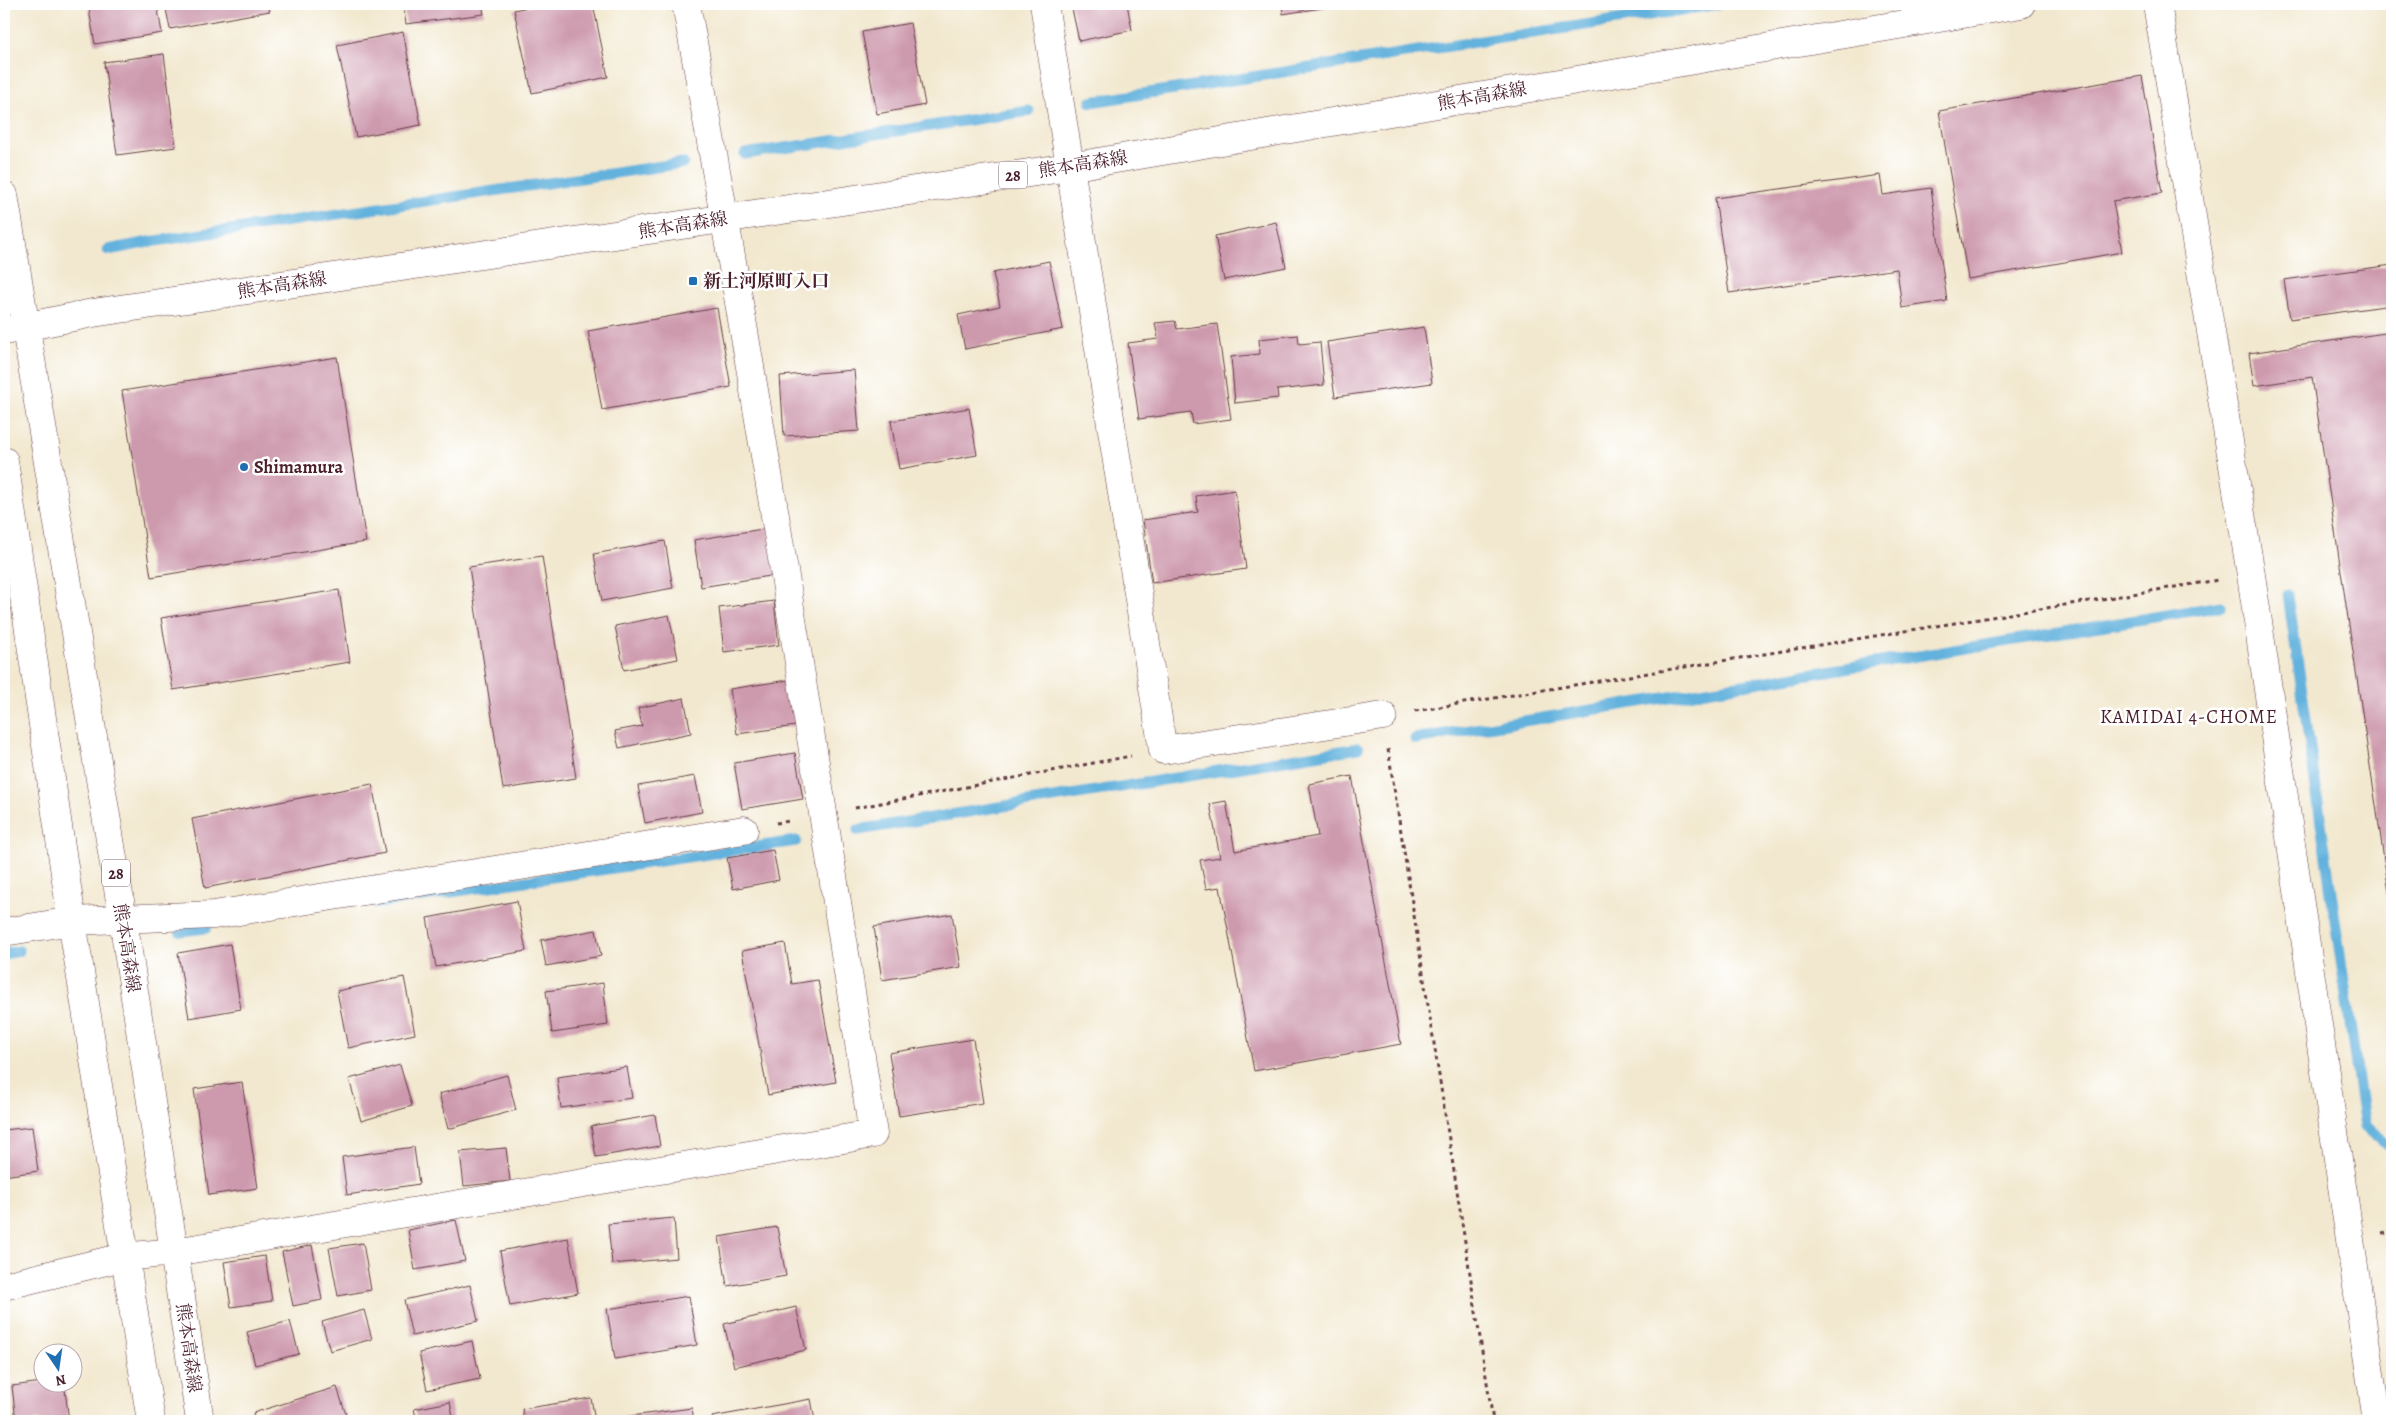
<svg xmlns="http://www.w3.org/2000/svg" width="2396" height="1425" font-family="Alegreya,'Noto Serif JP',serif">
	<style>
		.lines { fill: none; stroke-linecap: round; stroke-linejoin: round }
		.stream { stroke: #63b2dd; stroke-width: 11 }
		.building { fill: #cd9aad }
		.minor-casing { stroke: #633d44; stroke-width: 29 }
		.major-casing { stroke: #633d44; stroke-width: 29 }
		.path { stroke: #633d44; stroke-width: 3; stroke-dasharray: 4 4; stroke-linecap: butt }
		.minor { stroke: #fff; stroke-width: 28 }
		.major { stroke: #fff; stroke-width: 28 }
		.poi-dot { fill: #1f6fb2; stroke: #fff; stroke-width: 2 }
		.labels { text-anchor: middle; stroke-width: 5; stroke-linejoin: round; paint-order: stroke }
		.shield { fill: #fff; stroke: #80626b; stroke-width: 1 }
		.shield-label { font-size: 16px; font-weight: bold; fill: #4a1f2b }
		.street-label { font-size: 18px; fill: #4a1f2b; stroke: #fff }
		.poi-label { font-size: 18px; font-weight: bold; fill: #4a1f2b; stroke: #fff; text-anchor: start }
		.neighbourhood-label { font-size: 19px; letter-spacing: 1px; fill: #4a1f2b; stroke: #fff }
	</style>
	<rect width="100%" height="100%" fill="#fff"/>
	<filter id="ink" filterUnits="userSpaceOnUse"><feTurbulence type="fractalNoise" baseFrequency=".02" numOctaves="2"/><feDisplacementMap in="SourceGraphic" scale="10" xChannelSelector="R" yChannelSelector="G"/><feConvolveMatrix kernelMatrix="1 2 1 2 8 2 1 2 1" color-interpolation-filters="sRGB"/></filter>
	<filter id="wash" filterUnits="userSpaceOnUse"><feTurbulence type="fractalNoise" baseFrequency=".0096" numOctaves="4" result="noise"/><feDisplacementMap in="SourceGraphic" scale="20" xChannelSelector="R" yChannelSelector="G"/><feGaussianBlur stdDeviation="1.12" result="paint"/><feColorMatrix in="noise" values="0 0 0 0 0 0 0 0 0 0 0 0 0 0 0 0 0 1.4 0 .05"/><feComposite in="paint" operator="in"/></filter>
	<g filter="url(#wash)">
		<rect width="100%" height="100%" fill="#f2e8cf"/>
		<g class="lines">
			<g class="stream">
				<path d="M1091,102L1719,4"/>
				<path d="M745,154L1029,111"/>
				<path d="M108,250L149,242L683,163"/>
				<path d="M2288,595L2365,1127L2392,1147"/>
				<path d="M1415,739L2221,606"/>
				<path d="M858,830L1358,748"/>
				<path d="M377,903L796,841"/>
				<path d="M180,931L206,928"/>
				<path d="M4,954L19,951"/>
			</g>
		</g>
		<g id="blocks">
			<g class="building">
				<path d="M88,4H157L162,33L95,44Z"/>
				<path d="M165,4H268L270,11L170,29Z"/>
				<path d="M403,4H482L484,14L406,24Z"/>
				<path d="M542,4H593L608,77L532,93L514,10Z"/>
				<path d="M1071,4H1127L1132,30L1079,41Z"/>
				<path d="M1282,4H1340V5L1283,14Z"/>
				<path d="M910,23L925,105L877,114L862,32Z"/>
				<path d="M403,32L421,125L356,137L337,45Z"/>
				<path d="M164,54L176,147L117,155L104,62Z"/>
				<path d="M2142,76L2162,193L2113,201L2122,252L1968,279L1939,111Z"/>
				<path d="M1880,175L1883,195L1931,188L1947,301L1902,308L1897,269L1729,293L1715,198Z"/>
				<path d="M1276,222L1286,267L1224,280L1215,236Z"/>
				<path d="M1049,261L1063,329L965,349L958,315L1000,306L993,273Z"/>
				<path d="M2392,265V305L2290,319L2284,280Z"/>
				<path d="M717,308L731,387L602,410L588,331Z"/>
				<path d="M1175,321L1177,329L1217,324L1231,419L1193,424L1191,412L1139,419L1128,343L1158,339L1155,323Z"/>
				<path d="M1424,327L1432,383L1335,397L1327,342Z"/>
				<path d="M2392,332V906H2391L2312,377L2254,386L2249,353Z"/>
				<path d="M1298,335L1299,344L1320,342L1324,385L1277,390L1278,398L1235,403L1231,357L1260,354L1259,339Z"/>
				<path d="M337,357L366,542L151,577L122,391Z"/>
				<path d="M854,370L859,431L784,436L780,376Z"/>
				<path d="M969,408L977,455L899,469L891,421Z"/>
				<path d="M1235,490L1246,569L1152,583L1143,520L1198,512L1196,496Z"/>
				<path d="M769,528L776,575L701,587L694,540Z"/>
				<path d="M665,541L673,588L602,601L594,554Z"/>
				<path d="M542,556L576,778L503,789L469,567Z"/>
				<path d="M339,590L350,662L173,690L161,618Z"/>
				<path d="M774,601L779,645L724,652L719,608Z"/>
				<path d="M669,615L678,659L624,670L615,626Z"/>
				<path d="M795,679L803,725L737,734L730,689Z"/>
				<path d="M684,698L691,733L619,748L615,731L642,726L638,708Z"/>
				<path d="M795,753L803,799L742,809L734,763Z"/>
				<path d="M695,776L702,812L645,823L638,786Z"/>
				<path d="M1352,776L1401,1044L1254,1071L1220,887L1206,889L1200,860L1220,857L1210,804L1226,801L1235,851L1318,836L1309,784Z"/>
				<path d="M372,784L385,853L205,888L192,819Z"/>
				<path d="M773,850L779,880L733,889L727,858Z"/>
				<path d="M517,901L526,951L436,967L427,918Z"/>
				<path d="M952,914L961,967L882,980L874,927Z"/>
				<path d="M596,930L601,956L546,966L541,940Z"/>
				<path d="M785,943L792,984L818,980L836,1082L768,1095L742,951Z"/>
				<path d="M230,944L241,1009L189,1018L178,953Z"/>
				<path d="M404,977L415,1034L348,1048L337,991Z"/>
				<path d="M603,983L608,1025L552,1033L546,991Z"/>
				<path d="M973,1039L983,1103L899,1116L889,1053Z"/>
				<path d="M400,1065L412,1106L361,1121L349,1079Z"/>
				<path d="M627,1067L632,1098L561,1108L557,1077Z"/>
				<path d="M507,1075L516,1110L448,1129L439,1094Z"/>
				<path d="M242,1082L258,1188L209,1195L194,1089Z"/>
				<path d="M655,1115L660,1146L596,1157L591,1126Z"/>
				<path d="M32,1127L38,1171L4,1176V1130Z"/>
				<path d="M414,1147L419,1184L347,1195L342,1157Z"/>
				<path d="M506,1148L510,1181L464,1186L460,1152Z"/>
				<path d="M674,1218L677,1258L612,1264L608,1224Z"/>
				<path d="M456,1220L465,1261L415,1270L408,1230Z"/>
				<path d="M777,1227L786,1276L727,1286L719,1237Z"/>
				<path d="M568,1238L578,1293L510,1306L500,1251Z"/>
				<path d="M363,1243L371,1290L338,1296L329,1248Z"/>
				<path d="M312,1245L322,1300L293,1306L282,1252Z"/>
				<path d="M265,1256L272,1301L231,1307L224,1262Z"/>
				<path d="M470,1285L478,1321L412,1336L404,1300Z"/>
				<path d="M689,1296L697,1345L615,1359L607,1309Z"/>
				<path d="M796,1307L806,1350L734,1367L724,1324Z"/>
				<path d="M364,1310L372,1339L330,1351L322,1322Z"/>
				<path d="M290,1321L299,1354L255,1365L247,1332Z"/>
				<path d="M472,1341L480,1379L427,1390L419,1353Z"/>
				<path d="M42,1382H64L69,1421H16L12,1386Z"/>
				<path d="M337,1387L348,1421H255L253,1413Z"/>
				<path d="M591,1398L595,1421H524L522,1409Z"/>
				<path d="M811,1399L815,1421H713L712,1417Z"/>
				<path d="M450,1402L454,1421H417L414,1409Z"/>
				<path d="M692,1408L694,1421H609L608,1419Z"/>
			</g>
		</g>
	</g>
	<g filter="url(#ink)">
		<use href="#blocks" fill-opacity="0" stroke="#633d44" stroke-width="1"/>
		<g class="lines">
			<defs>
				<g id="minor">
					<path d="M1044,4L1163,750L1383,716"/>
					<path d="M2157,4L2251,575L2377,1421"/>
					<path d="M4,932L72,921L214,915L744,830"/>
					<path d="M4,1286L123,1257L175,1252L873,1134C815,757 755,379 686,4"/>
				</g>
				<g id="major">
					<path d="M4,195L123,919L200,1421"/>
					<path d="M4,331L93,313L1069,167L2021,4"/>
					<path d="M4,461L72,921L151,1421"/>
				</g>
			</defs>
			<use href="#minor" class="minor-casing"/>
			<use href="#major" class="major-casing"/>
			<g class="path">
				<path d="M1415,711L2218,580"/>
				<path d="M1388,749L1493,1421"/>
				<path d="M855,808L1131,756"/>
				<path d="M776,823L790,821"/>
				<path d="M2382,1234L2392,1232"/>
			</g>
			<use href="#minor" class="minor"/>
			<use href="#major" class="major"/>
		</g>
	</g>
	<g class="poi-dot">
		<rect x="688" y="276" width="10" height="10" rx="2.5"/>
		<circle cx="244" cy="467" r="5"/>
	</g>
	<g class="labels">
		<g class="shield">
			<rect x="999" y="161.5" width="28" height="27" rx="4"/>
			<rect x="102" y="859.5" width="28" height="27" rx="4"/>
		</g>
		<g class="shield-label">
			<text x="1013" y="181">28</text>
			<text x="116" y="879">28</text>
		</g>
		<g class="street-label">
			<text transform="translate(1482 96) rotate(-10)" y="6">熊本高森線</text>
			<text transform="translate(1083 164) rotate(-9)" y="6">熊本高森線</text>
			<text transform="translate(683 225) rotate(-9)" y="6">熊本高森線</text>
			<text transform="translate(282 285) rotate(-9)" y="6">熊本高森線</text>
			<text transform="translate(127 948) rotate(81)" y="6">熊本高森線</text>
			<text transform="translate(189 1348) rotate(82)" y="6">熊本高森線</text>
		</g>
		<g class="poi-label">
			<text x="703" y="287">新土河原町入口</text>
			<text x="254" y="473">Shimamura</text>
		</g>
		<g class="neighbourhood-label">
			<text x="2189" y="723">KAMIDAI 4-CHOME</text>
		</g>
	</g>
	<rect width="2396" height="1425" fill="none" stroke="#fff" stroke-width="20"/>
	<g transform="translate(58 1368) rotate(167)"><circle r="24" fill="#ffffff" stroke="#b7a5aa"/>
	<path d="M0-4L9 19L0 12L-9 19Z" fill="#1f6fb2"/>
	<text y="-8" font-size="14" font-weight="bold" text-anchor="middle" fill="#4a1f2b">N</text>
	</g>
</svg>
